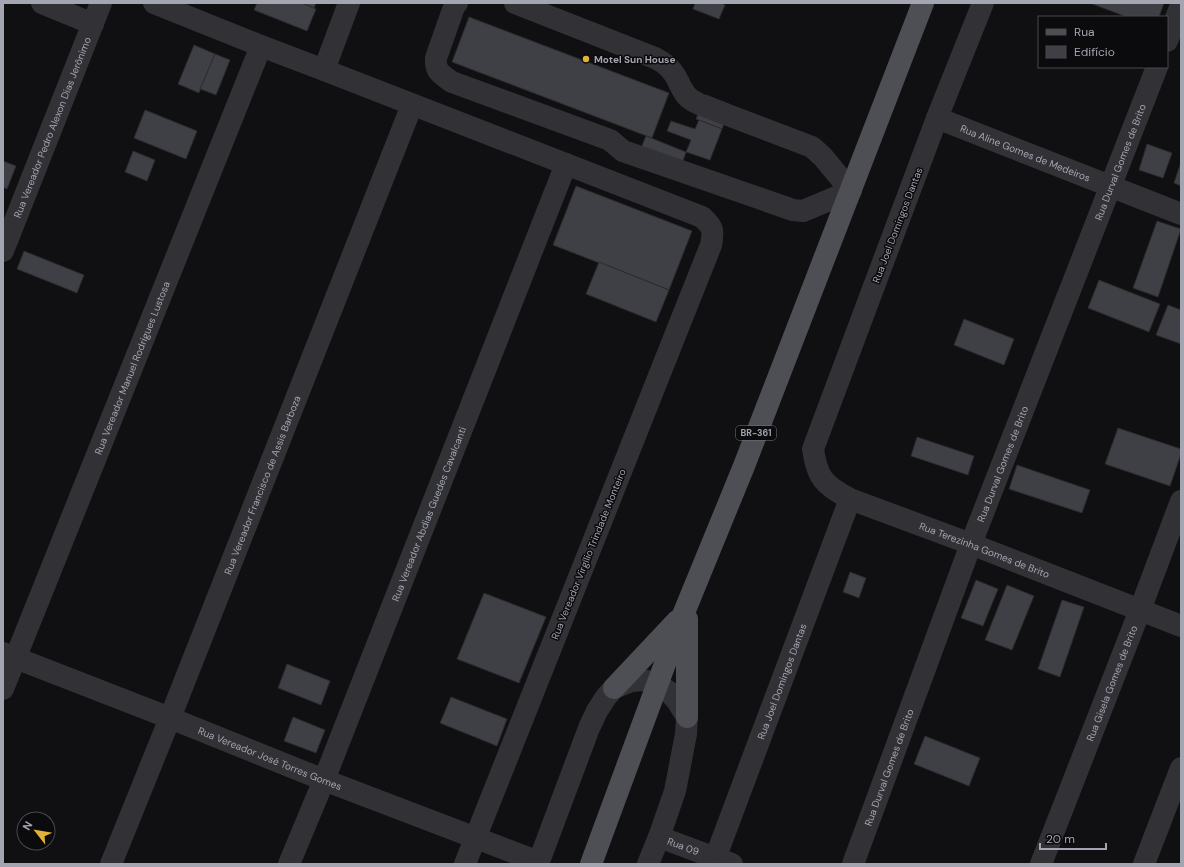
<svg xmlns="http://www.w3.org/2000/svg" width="1184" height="867" font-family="'DM Sans',sans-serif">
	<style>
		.building { fill: #3f4045; stroke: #2b2a2d }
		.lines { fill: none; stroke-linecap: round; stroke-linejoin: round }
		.minor { stroke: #323236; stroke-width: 22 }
		.major { stroke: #4e4f55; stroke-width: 22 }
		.poi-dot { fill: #e3b137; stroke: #0b0b0d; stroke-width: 1.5 }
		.labels { text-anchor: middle; stroke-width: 3; stroke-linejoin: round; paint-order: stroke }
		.shield { fill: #0b0b0d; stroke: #757880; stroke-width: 1 }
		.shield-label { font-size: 9px; font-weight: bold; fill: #a3a6b1 }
		.poi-label { font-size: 10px; font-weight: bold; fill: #a3a6b1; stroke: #0b0b0d; text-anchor: start }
		.street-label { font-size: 10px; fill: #a3a6b1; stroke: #0b0b0d }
	</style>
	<rect width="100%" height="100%" fill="#101012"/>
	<g class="building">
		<path d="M257,3H302L316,9L307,31L254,10Z"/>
		<path d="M302,3H316L314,8Z"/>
		<path d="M695,3H721L725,5L719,19L693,9Z"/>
		<path d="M1090,3H1164L1159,17H1127Z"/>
		<path d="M469,17L669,93L652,138L452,62Z"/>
		<path d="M194,45L215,54L199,93L178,84Z"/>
		<path d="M215,54L230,60L216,95L200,89Z"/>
		<path d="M706,95L731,105L722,129L696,119Z"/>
		<path d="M145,110L197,131L186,159L134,138Z"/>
		<path d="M699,120L722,129L710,160L686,152L691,140L667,131L671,121L695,129Z"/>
		<path d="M646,136L686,152L682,164L641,148Z"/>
		<path d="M1147,144L1172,153L1163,178L1139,170Z"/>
		<path d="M133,151L155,160L147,181L125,172Z"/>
		<path d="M3,161L16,166L7,189L3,187Z"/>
		<path d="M1181,162V186L1174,183Z"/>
		<path d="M576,186L692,231L669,290L553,245Z"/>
		<path d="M1157,221L1181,229L1158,297L1133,288Z"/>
		<path d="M24,251L84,275L77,293L17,269Z"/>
		<path d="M599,262L669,290L656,322L586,294Z"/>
		<path d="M1099,280L1160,304L1149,332L1088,308Z"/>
		<path d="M1168,305L1181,310V344L1156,335Z"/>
		<path d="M964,319L1014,339L1004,365L954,345Z"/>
		<path d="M1118,428L1181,449V454L1170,486L1105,464Z"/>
		<path d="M917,437L974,456L968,475L911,456Z"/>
		<path d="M1017,465L1090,490L1082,513L1009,489Z"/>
		<path d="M850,572L866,578L859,598L843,592Z"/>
		<path d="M976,580L998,589L983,626L961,618Z"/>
		<path d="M1007,585L1034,596L1012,650L985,640Z"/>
		<path d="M484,593L546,617L519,683L457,659Z"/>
		<path d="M1062,600L1084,607L1060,677L1038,669Z"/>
		<path d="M287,664L330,681L321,705L278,688Z"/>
		<path d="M451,697L507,719L497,746L440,723Z"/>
		<path d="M293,717L325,730L316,753L284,741Z"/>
		<path d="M925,736L980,758L969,786L914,764Z"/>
	</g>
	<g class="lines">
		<g class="minor">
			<path d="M42,3L93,24"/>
			<path d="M154,3L261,46L324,70L702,217C713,227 714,230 711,245L465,864"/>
			<path d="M457,3L454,7L436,58C435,72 441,74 452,82L610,140L623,151L793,210L803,211L851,191L823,157L812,147L699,104C693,101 687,98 684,92C679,85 677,76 671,70C667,65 661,61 655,58L515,3"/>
			<path id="s1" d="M983,3L937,118L813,449C817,478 824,485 850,499L971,544L1181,626"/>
			<path d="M1167,41L1181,5"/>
			<path d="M324,70L349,3"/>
			<path id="s2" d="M937,118L1181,214"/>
			<path id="s3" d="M3,251L101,3"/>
			<path id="s4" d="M3,653L170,718L324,780L539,862"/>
			<path id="s5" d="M3,689L261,46"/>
			<path id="s6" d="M659,837L732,864"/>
			<path id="s7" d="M111,864L170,718L412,105"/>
			<path id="s8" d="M289,864L324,780L566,164"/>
			<path d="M538,864L589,728L597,711L606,697L614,688L631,681L643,680L657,684L669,692L677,701L687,717L686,734L675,791L659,837L648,864"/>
			<path id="s9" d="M713,864L850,499"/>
			<path id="s10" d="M853,864L971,544L1157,67"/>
			<path id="s11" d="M1041,864L1140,610L1181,501"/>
			<path d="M1144,864L1181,768"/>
		</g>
		<g class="major">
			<path d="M614,688L677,621"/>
			<path d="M687,717V619"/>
			<path d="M591,864L683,615L744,466L923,3"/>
		</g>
	</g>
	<circle class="poi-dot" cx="586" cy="59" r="4"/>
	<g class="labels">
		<rect class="shield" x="736" y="426" width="40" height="14" rx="3"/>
		<g class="shield-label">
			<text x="756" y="436">BR-361</text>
		</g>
		<g class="poi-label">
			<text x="594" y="63">Motel Sun House</text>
		</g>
		<g class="street-label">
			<text dy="4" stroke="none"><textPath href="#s3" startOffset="133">Rua Vereador Pedro Alexon Dias Jerônimo</textPath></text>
			<text dy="4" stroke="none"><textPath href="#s2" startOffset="95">Rua Aline Gomes de Medeiros</textPath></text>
			<text dy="4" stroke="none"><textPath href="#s10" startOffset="751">Rua Durval Gomes de Brito</textPath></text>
			<text transform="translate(897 225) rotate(-69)" y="4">Rua Joel Domingos Dantas</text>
			<text dy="4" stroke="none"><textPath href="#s5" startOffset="346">Rua Vereador Manuel Rodrigues Lustosa</textPath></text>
			<text dy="4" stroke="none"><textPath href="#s10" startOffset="427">Rua Durval Gomes de Brito</textPath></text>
			<text dy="4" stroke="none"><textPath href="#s7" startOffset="408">Rua Vereador Francisco de Assis Barboza</textPath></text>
			<text dy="4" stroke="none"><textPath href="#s8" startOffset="377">Rua Vereador Abdias Guedes Cavalcanti</textPath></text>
			<text dy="4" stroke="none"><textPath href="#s1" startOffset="687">Rua Terezinha Gomes de Brito</textPath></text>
			<text transform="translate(588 554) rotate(-68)" y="4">Rua Vereador Virgílio Trindade Monteiro</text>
			<text dy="4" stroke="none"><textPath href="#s9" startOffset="195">Rua Joel Domingos Dantas</textPath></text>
			<text dy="4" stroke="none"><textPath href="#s11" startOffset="194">Rua Gisela Gomes de Brito</textPath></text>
			<text dy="4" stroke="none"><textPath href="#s4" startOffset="287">Rua Vereador José Torres Gomes</textPath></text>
			<text dy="4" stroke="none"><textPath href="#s10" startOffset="103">Rua Durval Gomes de Brito</textPath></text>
			<text dy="4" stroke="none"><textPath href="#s6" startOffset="26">Rua 09</textPath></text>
		</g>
	</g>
	<rect width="1184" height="867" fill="none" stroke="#a3a6b1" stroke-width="8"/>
	<rect x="1038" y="16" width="130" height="52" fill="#0b0b0d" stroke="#48494f"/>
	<rect x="1046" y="29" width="20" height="6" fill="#4e4f55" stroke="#48494f"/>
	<text x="1074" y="36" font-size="12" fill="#a3a6b1">Rua</text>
	<rect x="1046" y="46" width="20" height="12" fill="#3f4045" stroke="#48494f"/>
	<text x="1074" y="56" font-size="12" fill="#a3a6b1">Edifício</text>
	<g transform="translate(36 831) rotate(301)"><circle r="19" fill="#0b0b0d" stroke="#48494f"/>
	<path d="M0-3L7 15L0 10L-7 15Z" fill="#e3b137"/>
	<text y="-6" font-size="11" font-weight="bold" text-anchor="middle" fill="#a3a6b1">N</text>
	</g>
	<path d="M1040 843v6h66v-6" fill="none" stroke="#a3a6b1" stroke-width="2"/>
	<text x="1046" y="843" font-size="12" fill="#a3a6b1" stroke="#0b0b0d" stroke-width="3" paint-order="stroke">20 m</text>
</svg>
